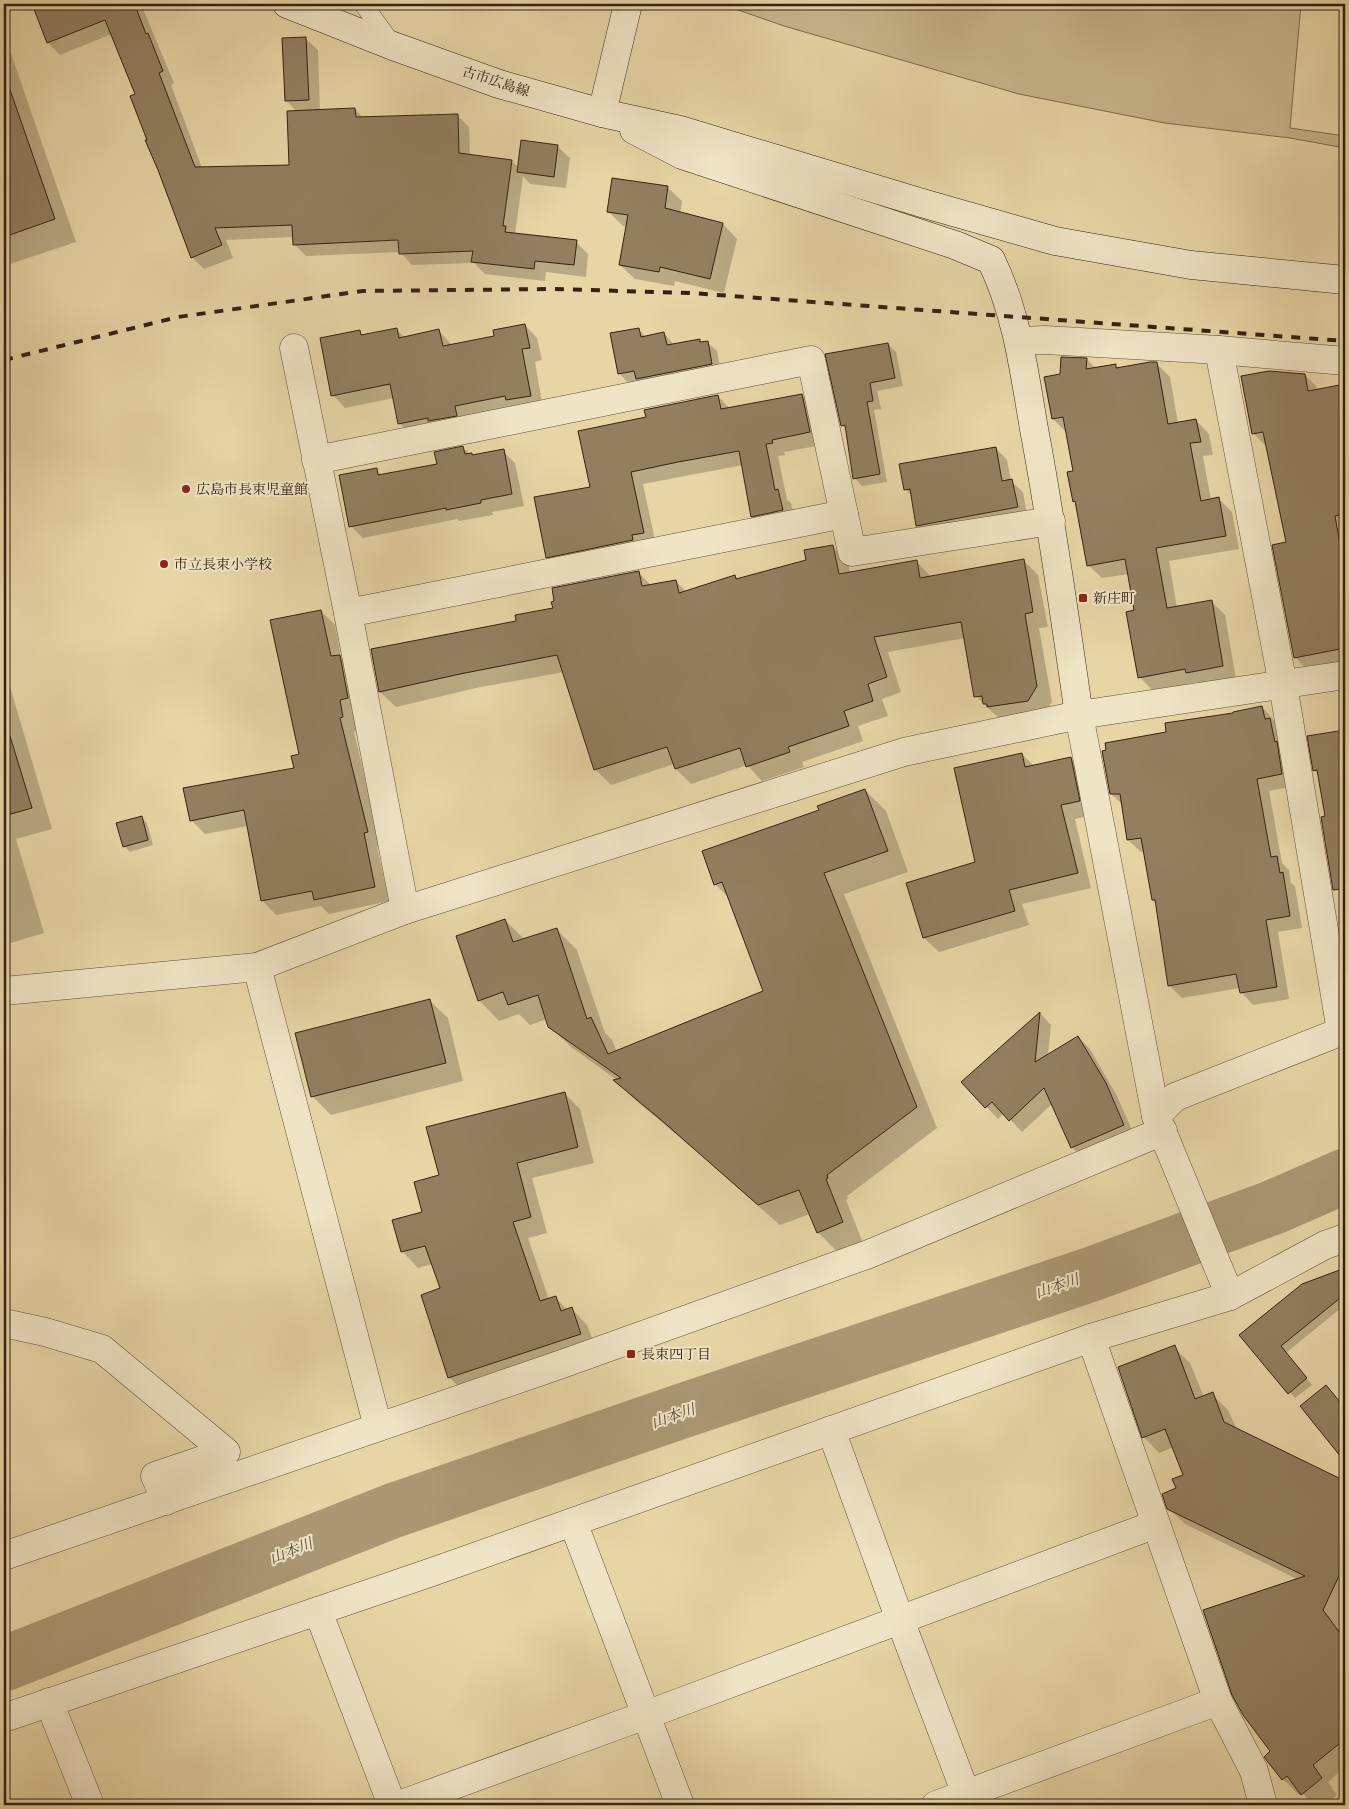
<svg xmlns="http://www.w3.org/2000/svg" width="1349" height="1809" font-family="Alegreya,'Noto Serif JP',serif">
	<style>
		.green { fill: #c8b78d; stroke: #7e6c50 }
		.shadow { fill: #0003 }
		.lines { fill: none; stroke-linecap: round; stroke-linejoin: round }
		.river { stroke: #aa9874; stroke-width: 55 }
		.building { fill: #917f60; stroke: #332214 }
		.lane-casing { stroke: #604f38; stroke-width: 19 }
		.street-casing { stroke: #604f38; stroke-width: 29 }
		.secondary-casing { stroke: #332214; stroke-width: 29 }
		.lane { stroke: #efe4c5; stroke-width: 18 }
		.street { stroke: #efe4c5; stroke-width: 28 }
		.secondary { stroke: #efe4c5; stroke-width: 28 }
		.rail { stroke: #332214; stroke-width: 4; stroke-dasharray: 9 9; stroke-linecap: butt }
		.poi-dot { fill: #8f2418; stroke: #efe4c5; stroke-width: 2 }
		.labels { text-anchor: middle; stroke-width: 4; stroke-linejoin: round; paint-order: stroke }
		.street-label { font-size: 14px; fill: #332214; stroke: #efe4c5 }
		.poi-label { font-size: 14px; fill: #332214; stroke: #efe4c5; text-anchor: start }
		.water-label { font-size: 15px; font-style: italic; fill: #5d4b36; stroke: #efe4c5 }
	</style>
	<rect width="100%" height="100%" fill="#e7d5a6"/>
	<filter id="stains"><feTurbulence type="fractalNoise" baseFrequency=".004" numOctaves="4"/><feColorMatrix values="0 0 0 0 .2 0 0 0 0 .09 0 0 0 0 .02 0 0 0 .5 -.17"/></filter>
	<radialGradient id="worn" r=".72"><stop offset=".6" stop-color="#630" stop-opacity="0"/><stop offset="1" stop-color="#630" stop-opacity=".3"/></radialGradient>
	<path class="green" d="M721,4H1301L1290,128L1345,136V148L1290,138L1165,123L1019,94L784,26Z"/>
	<g class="shadow">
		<path d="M33,4H141L174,83L171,85L202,168L290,166L297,112L286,100L305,38L318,50L320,111L355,109L363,118L457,115L469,127L470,156L511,161L519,168L557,146L570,158L566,188L530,184L523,176L515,234L576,242L588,254L586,277L546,272L545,281L485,274L474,263L412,265L400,252L306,256L294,244L293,237L226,240L233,258L204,269L192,257L149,140L136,95L112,34L60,55L48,43Z"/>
		<path d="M4,33L76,242L10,264L4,258Z"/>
		<path d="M667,187L682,201L680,214L723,224L737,239L724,293L675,281L674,286L635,279L620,265L628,227L623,226L608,211Z"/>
		<path d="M525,325L537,338L542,360L535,362L543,408L412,436L399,423L394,398L345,408L333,395L359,332L364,336L396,329L405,338L439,331L452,345L496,337Z"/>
		<path d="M638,329L646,337L664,333L674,345L699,340L702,343L707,342L717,351L721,373L647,388L639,381L628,383L619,373Z"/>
		<path d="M888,344L896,352L903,386L877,391L881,409L874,410L887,482L862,486L855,478L847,430L842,425Z"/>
		<path d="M1087,359L1096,369L1115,366L1118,369L1156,363L1170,377L1178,423L1196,420L1209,434L1213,455L1203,456L1211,500L1219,499L1232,512L1239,549L1169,561L1177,608L1212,602L1225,615L1236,679L1201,685L1197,682L1153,691L1140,677L1136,611L1129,574L1102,578L1088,565L1077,504L1074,501V472L1066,432L1053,419L1061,375Z"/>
		<path d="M1305,375L1316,386L1317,391L1345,386V662L1306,669L1295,657L1287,543L1267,444L1265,445L1253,433Z"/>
		<path d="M802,395L815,408L822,445L784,452L785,455L778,456L787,500L791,503L795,523L765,529L752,516L743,465L643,484L656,545L560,570L547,557L591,488L647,418L718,396L730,409Z"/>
		<path d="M463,448L473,456L503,451L515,463L524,506L492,512L493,515L459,521L457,519L363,538L351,526L376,470L383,476L438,465Z"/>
		<path d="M996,448L1007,460L1011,481L1023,492L1028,519L929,537L917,526L912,496L905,489Z"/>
		<path d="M833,547L848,562L850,573L917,562L931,577L1023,560L1038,575L1048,627L1039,628L1052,702L1043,716L1000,719L991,711L976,696L965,638L888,652L901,692L882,699L888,716L858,726L863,741L802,762L804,767L762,781L747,765L691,784L676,769L674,764L611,785L596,770L564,672L476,688L396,707L380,692L372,650L517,622L554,609L638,572L652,586L676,581L686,592L735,576L738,579L807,561Z"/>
		<path d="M321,611L335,625L341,658L354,670L362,712L353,714L357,731L354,732L381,846L377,847L389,901L329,914L321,906L276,915L262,900L248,826L205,834L191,820L296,769L300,755Z"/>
		<path d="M4,666L52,829L16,839L44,933L4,945Z"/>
		<path d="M1262,707L1274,720L1275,725L1282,732L1294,786L1269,791L1282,863L1289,870L1291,883L1295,886L1302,928L1278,932L1289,999L1253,1005L1241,992L1240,988L1182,998L1169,985L1156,903L1153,900L1145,852H1141L1128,840L1123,805L1111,794L1167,733Z"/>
		<path d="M1345,731V926L1319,775L1314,770L1309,737Z"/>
		<path d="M1022,754L1034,766L1071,758L1085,773L1094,815L1075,819L1091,888L1022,904L1029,925L939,952L924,938L907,883L976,863Z"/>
		<path d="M865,790L886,811L908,872L844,894L937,1128L847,1196L848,1199L846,1200L863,1243L838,1253L818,1232L810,1214L780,1225L683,1140L635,1100L615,1080H617L571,1047L549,1026L547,1019L530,1025L519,1014L499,1021L479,1000L505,920L525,940L556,929L577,950L605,1033L612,1040L617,1052L764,992L729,898L715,884L820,811Z"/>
		<path d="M141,817L147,823L153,845L130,852L124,846Z"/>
		<path d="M1345,937V954L1343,938Z"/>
		<path d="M429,1000L448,1018L463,1081L331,1115L313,1097Z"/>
		<path d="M1040,1013L1051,1025L1048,1055L1078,1037L1090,1049L1117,1096L1135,1137L1084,1160L1072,1147L1052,1104L1022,1132L1004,1113L998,1119L963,1082Z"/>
		<path d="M564,1093L580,1109L594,1163L532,1178L547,1233L528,1238L549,1300L555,1298L568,1310L572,1309L587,1325L596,1349L465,1393L449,1377L442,1289L432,1264L418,1268L403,1252L394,1221L423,1213L440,1176Z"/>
		<path d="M1345,1269V1317L1341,1308L1286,1353L1312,1385L1295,1398L1241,1335L1303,1285Z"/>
		<path d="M1174,1347L1190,1363L1204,1397L1212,1394L1228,1410L1236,1428L1345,1482V1611L1338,1627L1345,1637V1767L1328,1782L1337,1795L1324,1805H1314L1302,1793L1299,1795L1283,1779L1272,1751L1297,1579L1185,1524L1168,1508L1185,1476L1174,1447L1159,1453L1144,1437Z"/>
	</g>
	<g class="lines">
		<path class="river" d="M4,1664L392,1511L676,1413L1092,1274L1274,1207L1345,1176"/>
	</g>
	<g class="building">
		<path d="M32,4H143L136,8L146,34L148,33L163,71L159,73L195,167L289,165L287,111L355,108L356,117L458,114L459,153L512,160L503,226H506L505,232L577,240L574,265L535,261L534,269L471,262L473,251L399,254L398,240L293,245L292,225L215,228L222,245L191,258L158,170L145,140H147L130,96L135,94L105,20L47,43Z"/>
		<path d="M306,37L309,100L285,101L282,38Z"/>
		<path d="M8,84L55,219L4,237V85Z"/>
		<path d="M521,140L558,145L554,177L517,172Z"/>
		<path d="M612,178L668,186L665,208L723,223L710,279L660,267L659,272L619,265L628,215L607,212Z"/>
		<path d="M525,324L530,348L522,349L531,396L506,400L505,396L455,406L457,416L428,421V418L398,424L390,384L331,396L320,338L360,330L361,335L397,328L399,338L439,329L443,346L494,336L493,330Z"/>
		<path d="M639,328L641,337L664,332L667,345L700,339V342L708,341L712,364L636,379L634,371L618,374L610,333Z"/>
		<path d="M888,343L895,378L870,383L873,401L867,402L880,474L853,479L845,425L841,426L825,354Z"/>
		<path d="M1061,357L1087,358L1086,369L1116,364V368L1150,362H1157L1168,424L1196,419L1201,442L1190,443L1201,501L1219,497L1226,536L1156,548L1167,608L1212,600L1223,666L1186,673L1185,669L1138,678L1126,612L1134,610L1125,559L1087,566L1075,501L1073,502L1067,472L1073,471L1063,417L1052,419L1044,377L1060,374Z"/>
		<path d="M1269,371L1305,374L1308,391L1345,384V514L1335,516L1345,572V648L1294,658L1272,545L1286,542L1263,432L1252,434L1241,376Z"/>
		<path d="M802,394L810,432L772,440L773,443L766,444L775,490L778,489L783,510L751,517L739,451L678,462L631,472L644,533L632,535L633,540L546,558L534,497L590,487L578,431L646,417L644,410L718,395L721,409Z"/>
		<path d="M463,446L465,454L472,453V455L504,449L512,494L481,500V503L446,510V508L349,527L339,475L377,468L378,475L437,464L434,452Z"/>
		<path d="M996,447L1002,481L1012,479L1018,507L916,526L910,489L904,490L899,464Z"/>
		<path d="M833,545L839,574L917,560L920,578L1024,559L1033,612L1025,614L1037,686L1028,701L987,707V704H983L982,696L974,697L961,622L874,637L887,677L868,684L873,701L844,711L849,726L788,747L790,752L746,767L740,748L675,769L667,747L594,770L557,655L460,674L379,692L371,649L516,621L515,615L553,608L551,602L554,601L552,588L639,571L642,586L676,580L679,593L735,575L736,579L806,560L804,550Z"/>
		<path d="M321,610L331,656L340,655L348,698L340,700L343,717L340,718L368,832L364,833L375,887L314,900L312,891L261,901L244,810L190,821L183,788L294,768L291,756L299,754L270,620Z"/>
		<path d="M1262,706L1265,719L1270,718L1275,742L1277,741L1282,774L1257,779L1271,857L1277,856L1280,873L1283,872L1290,916L1266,920L1277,987L1240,993L1236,974L1168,986L1155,900H1152L1141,838L1127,840L1120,794H1110L1102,751L1106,750L1105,743L1166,732L1165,723L1233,713V712Z"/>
		<path d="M1345,730V889L1333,890L1321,817L1325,816L1317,770L1313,771L1307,736Z"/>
		<path d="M10,736L32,808L4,816V737Z"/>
		<path d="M1022,753L1025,767L1071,757L1080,801L1061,805L1078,873L1009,890L1015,911L923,938L906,883L975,862L954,768Z"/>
		<path d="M865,789L888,851L824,873L917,1107L827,1175L828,1178L826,1179L843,1222L817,1233L799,1190L758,1205L660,1119L613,1080L621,1078L548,1027L538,995L508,1005L503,992L478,1001L456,936L505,919L513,942L557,928L587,1019L591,1017L608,1054L763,991L722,882L714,885L702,851L819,810L817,806Z"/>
		<path d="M142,816L148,840L123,847L116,823Z"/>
		<path d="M430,999L446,1063L311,1097L295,1033Z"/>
		<path d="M1040,1012L1035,1062L1078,1036L1106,1083L1124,1125L1071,1148L1044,1088L1009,1121L992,1102L985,1108L961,1082Z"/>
		<path d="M565,1092L578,1147L517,1163L531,1217L513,1222L540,1301L556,1296L561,1311L572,1307L581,1334L448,1378L421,1295L440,1288L425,1246L401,1252L392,1220L422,1212L414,1182L439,1175L426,1127Z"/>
		<path d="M1345,1268V1294L1281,1346L1307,1378L1288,1394L1239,1335L1302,1284Z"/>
		<path d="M1175,1345L1195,1399L1213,1392L1224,1422L1345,1481V1563L1323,1610L1345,1640V1739L1313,1765L1322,1778L1301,1795L1287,1776L1282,1780L1264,1757L1270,1751L1243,1715L1232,1695L1203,1610L1305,1576L1167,1509L1162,1494L1176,1488L1172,1479L1183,1475L1165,1429L1142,1438L1118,1367Z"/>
		<path d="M1326,1385L1345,1408V1462L1300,1406Z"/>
	</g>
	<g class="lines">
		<defs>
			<path id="lane" d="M363,4L392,44"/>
			<g id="street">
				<path d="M1019,341L1045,340L1219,350L1345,361"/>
				<path d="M294,348L348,613L405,910"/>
				<path d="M1219,350L1283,685L1341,1031"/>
				<path d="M316,460L811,360L852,552L1051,521"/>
				<path d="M348,613L844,514"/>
				<path d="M1079,715L1156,1116L1230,1296"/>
				<path d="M257,967L378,1427"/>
				<path d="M4,991L257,967L405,910L904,752L1079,715L1345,675"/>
				<path d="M1156,1116L1175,1097L1345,1030"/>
				<path d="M4,1323L45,1332L102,1349L226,1452L155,1476L166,1501"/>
				<path d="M1091,1338L1218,1701L1254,1771L1263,1805"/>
				<path d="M831,1430L900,1620L966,1794"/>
				<path d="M573,1522L680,1805"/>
				<path d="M4,1556L562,1364L869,1254L1163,1131"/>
				<path d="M318,1611L392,1805"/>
				<path d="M49,1702L90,1805"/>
				<path d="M4,1718L432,1572L1091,1338L1230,1296L1325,1245L1345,1238"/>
				<path d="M399,1805L646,1715L1156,1524"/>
				<path d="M936,1805L1218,1701"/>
			</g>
			<g id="secondary">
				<path d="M287,4L393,46L499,84L602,113L680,130L922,203L1055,241L1191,265L1345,280"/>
				<path d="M602,113L628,4"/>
				<path d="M634,130L682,155L955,245L991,260C1017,313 1024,371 1034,429C1052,524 1065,619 1079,715"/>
			</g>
		</defs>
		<use href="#lane" class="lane-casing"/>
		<use href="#street" class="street-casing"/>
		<use href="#secondary" class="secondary-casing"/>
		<use href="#lane" class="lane"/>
		<use href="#street" class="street"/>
		<use href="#secondary" class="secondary"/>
		<path class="rail" d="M4,360L178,317L363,291L553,289L691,293L1345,341"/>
	</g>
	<g class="poi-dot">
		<circle cx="186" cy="489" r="5"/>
		<circle cx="164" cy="564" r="5"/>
		<rect x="1078" y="593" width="10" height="10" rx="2.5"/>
		<rect x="626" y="1349" width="10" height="10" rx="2.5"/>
	</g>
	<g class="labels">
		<g class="street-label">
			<text transform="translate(496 81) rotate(18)" y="5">古市広島線</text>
		</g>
		<g class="poi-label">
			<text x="196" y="494">広島市長束児童館</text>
			<text x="174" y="569">市立長束小学校</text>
			<text x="1093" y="603">新庄町</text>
			<text x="641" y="1359">長束四丁目</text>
		</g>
		<g class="water-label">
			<text transform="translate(1057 1286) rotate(-19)" y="5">山本川</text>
			<text transform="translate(673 1416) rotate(-19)" y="5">山本川</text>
			<text transform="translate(291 1551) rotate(-22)" y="5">山本川</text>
		</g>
	</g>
	<rect width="1349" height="1809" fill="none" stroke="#e7d5a6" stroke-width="20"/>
	<rect x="5" y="5" width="1339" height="1799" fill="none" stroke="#332214" stroke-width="2.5"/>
	<rect x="10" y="10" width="1329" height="1789" fill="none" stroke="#332214"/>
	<rect width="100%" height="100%" filter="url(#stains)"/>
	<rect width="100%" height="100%" fill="url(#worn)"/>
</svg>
